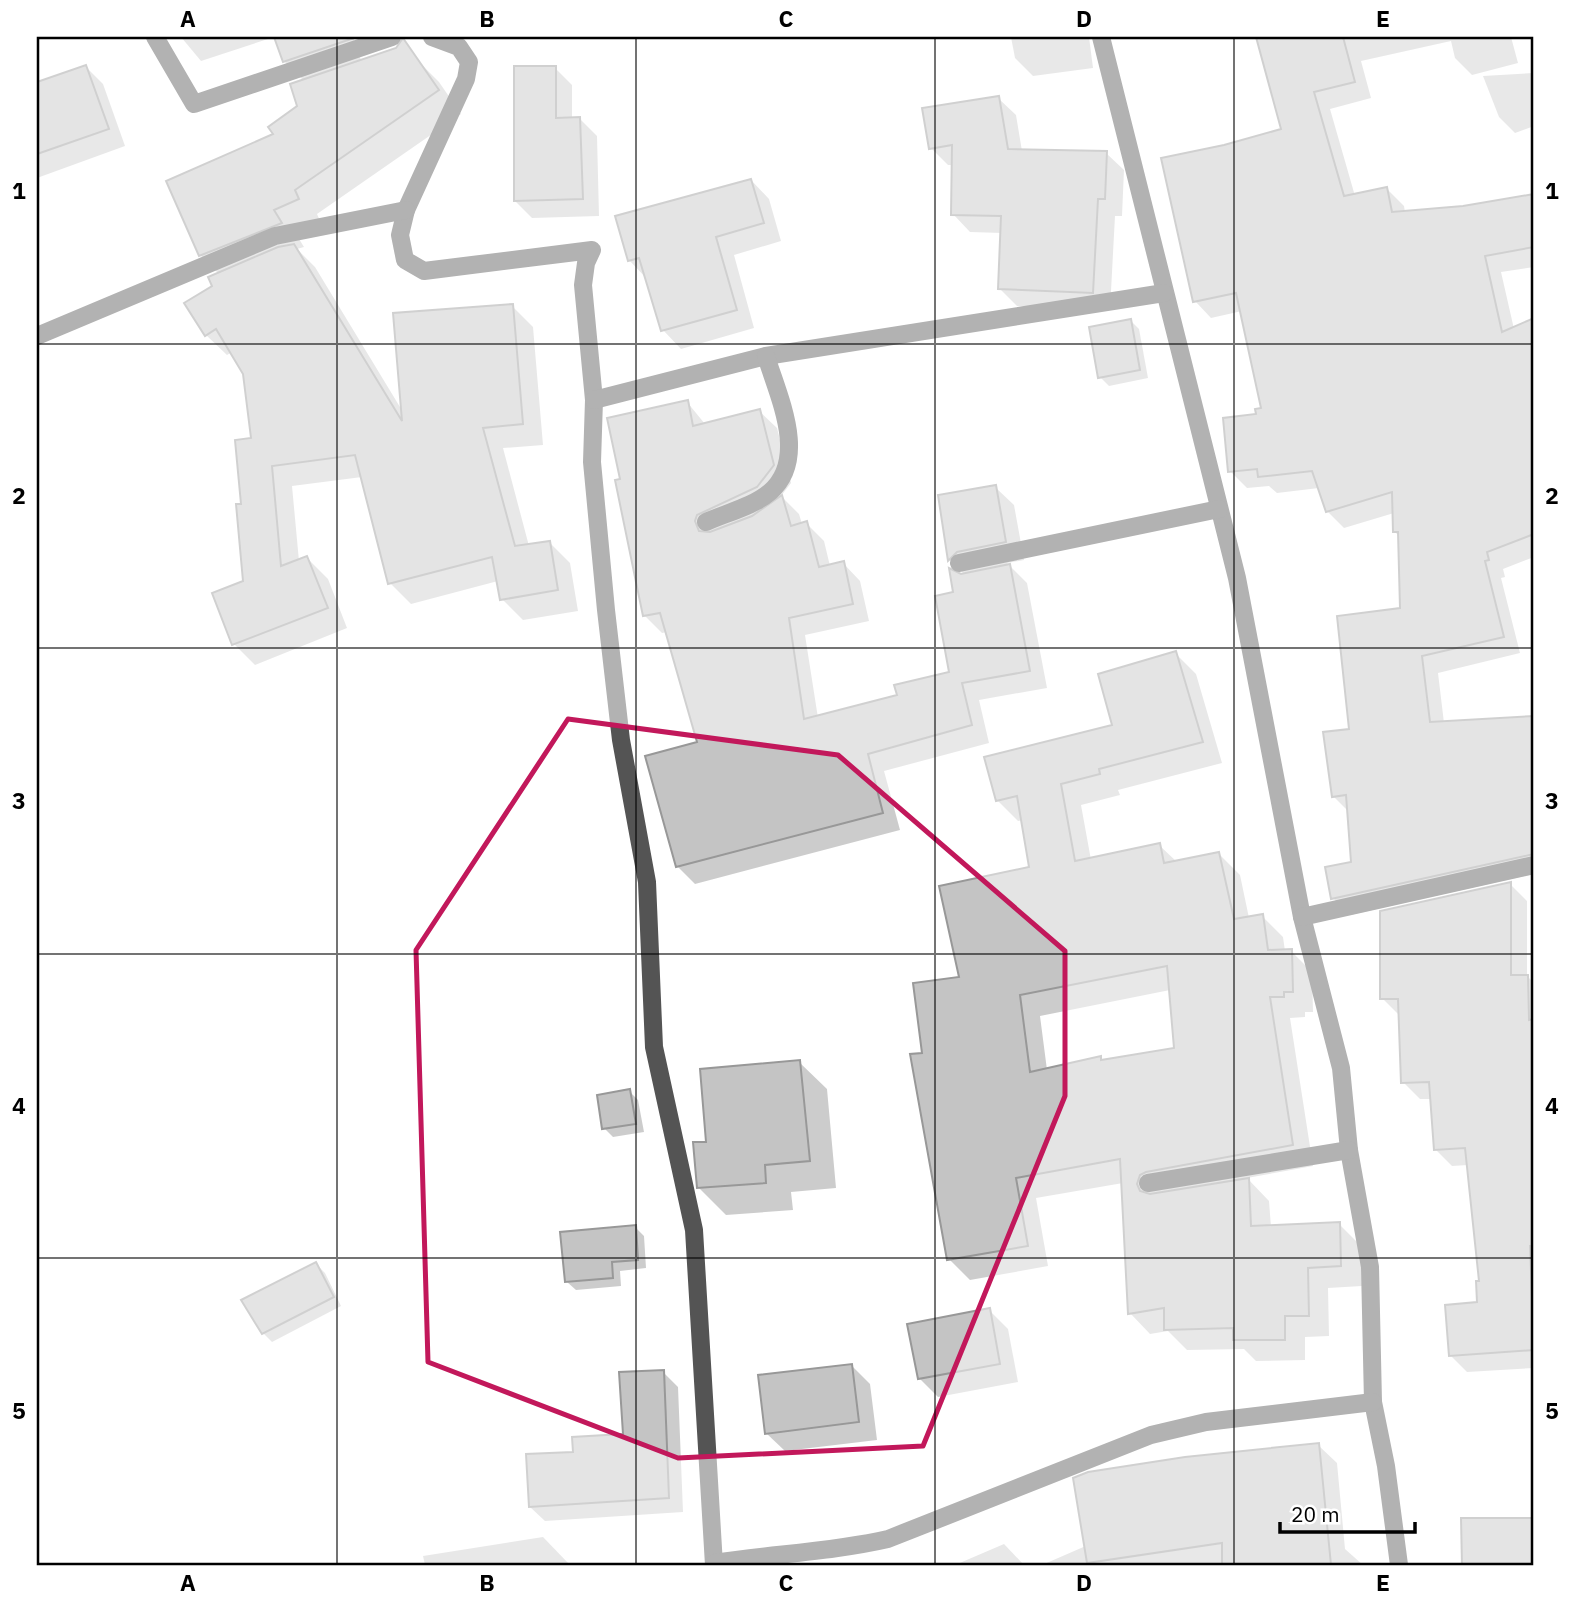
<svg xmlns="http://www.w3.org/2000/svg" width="1571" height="1602" font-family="'IBM Plex Sans',sans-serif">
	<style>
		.shadow { fill: #0003; fill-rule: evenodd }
		.building { fill: #c4c4c4; stroke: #989898; stroke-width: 2; fill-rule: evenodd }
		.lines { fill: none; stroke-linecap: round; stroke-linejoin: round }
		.minor { stroke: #545454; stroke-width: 18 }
		.marked { fill: none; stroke: #c2185b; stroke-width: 5; stroke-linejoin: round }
		.grid { fill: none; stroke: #000; stroke-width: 2; stroke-opacity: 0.55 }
		.neatline { fill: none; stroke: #000; stroke-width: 2.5 }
		.grid-label { font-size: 23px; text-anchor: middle; font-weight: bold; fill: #000 }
	</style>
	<rect width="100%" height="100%" fill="#fff"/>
	<g class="shadow">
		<path d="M181,37H274L201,61Z"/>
		<path d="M276,37H353L361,60L349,64L354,69L416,59L439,82L461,114L317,214L321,223L296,234L304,247L297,249L315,267L403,412L512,306L533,327L543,445L503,448L529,546L549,542L570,563L578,611L523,620L502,599L498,581L411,604L390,583L362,477L292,486L299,561L307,558L328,579L347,628L255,665L234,644L245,582L243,505L253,440L245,373L232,352L227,355L206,335L219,274L200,255L275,135L299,107L304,81L284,61Z"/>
		<path d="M1011,37H1089L1093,68L1033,76L1015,58Z"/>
		<path d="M1258,37H1511L1518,63L1472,75L1455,58L1451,41L1361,61L1371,98L1330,109L1355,196L1387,189L1404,206L1405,212L1463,207L1534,196V267L1501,272L1514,329L1534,320V557L1503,569L1505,577L1501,578L1520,653L1438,673L1444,723L1534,718V874L1350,915L1333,898L1353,864L1349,812L1333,796L1351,730L1402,610L1400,537L1395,532L1394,513L1344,528L1327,511L1319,488L1277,493L1269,486L1247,488L1230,471L1264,410L1242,311L1211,318L1195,301L1225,147L1283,130Z"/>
		<path d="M86,67L103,84L125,146L37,178V84Z"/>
		<path d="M555,68L572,85V119H580L597,136L599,216L532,218L515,201Z"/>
		<path d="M1534,73V126L1515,133L1499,117L1483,76Z"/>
		<path d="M998,98L1016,115L1022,151L1106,153L1124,170L1122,216H1115L1110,310L1017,306L1000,289L1002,233L970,232L953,214V165H948L931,148Z"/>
		<path d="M751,180L769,199L781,241L734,255L754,328L681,349L663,330L647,279L629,260Z"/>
		<path d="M1130,320L1139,329L1148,378L1109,386L1100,377Z"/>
		<path d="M687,402L705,424L759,411L777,428L791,483L781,496L799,514L802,524L806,523L824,541L830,566L843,563L860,581L869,621L805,635L818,718L899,696L951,673L955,594L960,576L965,575L950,560L940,496L995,487L1014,505L1024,560L1007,563L1027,583L1047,688L979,700L989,743L884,771L900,830L695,884L677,866L699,743L667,632L662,633L645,616L622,480Z"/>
		<path d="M1175,653L1196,674L1222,763L1118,790L1120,795L1081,805L1091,860L1159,845L1177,862L1219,854L1240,875L1249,918L1262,916L1283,937L1285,951H1291L1312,972L1313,1012H1305V1017L1290,1018L1313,1166L1247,1178L1269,1201L1271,1227L1339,1224L1360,1245L1362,1286L1328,1288L1329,1336L1305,1337V1360L1256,1361L1244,1349L1187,1350L1168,1331L1150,1334L1130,1313L1123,1183L1036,1198L1048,1266L970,1280L949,1259L924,1055L961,979L1031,869L1023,820L1018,821L997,800L1115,727ZM1170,990L1175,1050L1103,1061L1100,1058L1047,1070L1040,1016Z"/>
		<path d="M1510,884L1527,901V976L1534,983V1368L1467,1372L1450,1355L1479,1304L1481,1282L1468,1165L1452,1166L1435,1149L1432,1099H1420L1403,1082L1399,1015L1382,998Z"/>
		<path d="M799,1062L827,1089L836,1188L791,1192L793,1210L726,1215L699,1188L708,1143Z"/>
		<path d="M629,1091L638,1100L644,1132L613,1137L604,1128Z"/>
		<path d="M635,1227L644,1236L646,1268L620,1271L621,1286L576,1290L567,1282Z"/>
		<path d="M316,1264L325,1273L341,1306L272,1342L263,1333Z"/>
		<path d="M989,1310L1008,1329L1018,1382L938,1397L919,1378Z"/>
		<path d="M851,1365L870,1384L877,1440L785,1451L766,1433Z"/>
		<path d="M663,1372L678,1387L683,1512L545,1521L530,1507L625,1436Z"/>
		<path d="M1318,1445L1337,1463L1345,1549L1363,1565H1042Z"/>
		<path d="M1463,1520H1534V1565H1464Z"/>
		<path d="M543,1537L570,1565H425L423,1556Z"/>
		<path d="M1004,1544L1024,1565H955Z"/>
	</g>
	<g class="building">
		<path d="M274,37H357L283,62Z"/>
		<path d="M1256,37H1343L1355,82L1314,92L1344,196L1387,187L1392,212L1463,206L1534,194V247L1485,256L1502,332L1534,318V534L1487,552L1489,560L1485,561L1504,637L1422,656L1430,722L1534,716V854L1331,899L1325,867L1351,862L1346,795L1332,797L1323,732L1349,729L1337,616L1400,608L1398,532H1393L1392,492L1326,512L1312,471L1258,477L1257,469L1228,472L1223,418L1256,414L1255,409L1261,408L1236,293L1193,302L1161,158L1224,145L1281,129Z"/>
		<path d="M403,38L439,90L295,190L299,199L274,210L282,223L199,256L166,181L273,134L268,127L297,106L290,84L396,48Z"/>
		<path d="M86,65L109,129L37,154V82Z"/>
		<path d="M514,66H556V118L580,117L583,199L514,201Z"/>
		<path d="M999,96L1008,149L1107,151L1105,199H1098L1093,293L998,289L1001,216L951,215L952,145L929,149L922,108Z"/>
		<path d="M751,179L764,223L716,237L737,310L661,331L639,258L628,261L615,216Z"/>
		<path d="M294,244L402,421L393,313L513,304L523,424L483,428L515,546L550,541L558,590L500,600L492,557L388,584L355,455L272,466L281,566L307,556L328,608L232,645L212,593L243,581L236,504H241L235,440L251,438L243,374L216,329L205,336L184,303L212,286L208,277L278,247Z"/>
		<path d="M1131,319L1140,370L1098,378L1089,327Z"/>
		<path d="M688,400L693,426L760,409L774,465L757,487L697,515L695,521L699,531L710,532L752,516L782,495L791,526L807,521L819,567L844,561L853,604L789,618L804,719L897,695L894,685L949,672L935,596L953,592L949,568L961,574L1010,564L1030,671L962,683L972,725L868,754L883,813L676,867L645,756L697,742L660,613L643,616L615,480L620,479L607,418Z"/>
		<path d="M996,485L1006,542L957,552L948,561L938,495Z"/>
		<path d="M1176,651L1203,742L1099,769L1100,774L1061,784L1075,861L1160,843L1164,863L1219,852L1234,919L1263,914L1268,950L1292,949L1293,992H1284V997H1270L1293,1145L1146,1172L1140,1175L1137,1184L1140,1191L1150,1194L1249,1178L1251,1226L1340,1222L1341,1266L1308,1268L1309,1316H1285V1340H1233V1328L1164,1330V1308L1128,1314L1120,1159L1016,1178L1028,1246L947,1260L910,1054L922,1053L913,983L959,977L939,886L1029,867L1017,796L996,801L984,757L1112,725L1098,674ZM1167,966L1174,1048L1101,1060V1056L1030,1072L1020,995Z"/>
		<path d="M1511,882V975H1528L1529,1020L1534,1019V1246H1530L1534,1350L1449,1356L1445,1305L1477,1302L1476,1281H1479L1465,1148L1434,1150L1429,1082L1401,1083L1398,999H1380V911Z"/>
		<path d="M800,1060L810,1161L765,1165L766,1183L697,1188L693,1142H706L700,1069Z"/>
		<path d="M630,1089L636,1124L602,1129L597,1095Z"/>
		<path d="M636,1225L638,1260L612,1262L613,1278L565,1282L560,1232Z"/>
		<path d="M316,1262L334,1297L262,1334L241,1300Z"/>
		<path d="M990,1308L1000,1364L918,1379L907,1324Z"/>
		<path d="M852,1364L859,1422L765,1434L758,1375Z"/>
		<path d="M664,1370L669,1498L529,1507L526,1454L573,1452L572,1437L623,1434L619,1372Z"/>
		<path d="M1319,1443L1331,1565H1222V1543L1087,1563L1073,1478L1088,1472L1185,1457Z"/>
		<path d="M1461,1518H1534V1565H1462Z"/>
	</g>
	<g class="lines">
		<g class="minor">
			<path d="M155,37L194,104L392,37"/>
			<path d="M432,37L459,47L469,62L466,79L406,210L400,235L405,260L424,271L592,250L586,263L583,285L594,400L592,462L606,610L621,740L647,882L654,1047L694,1230L714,1565"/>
			<path d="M1101,37L1237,578L1302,917L1341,1068L1349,1150L1370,1267L1373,1402L1386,1466L1399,1565"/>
			<path d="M37,336L275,236L406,210"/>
			<path d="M594,400L766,356L1164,293"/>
			<path d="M706,522C726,513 754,506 770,492C809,458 778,396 766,356"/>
			<path d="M959,563L1219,509"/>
			<path d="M1302,917L1534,865"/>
			<path d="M1148,1183L1349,1150"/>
			<path d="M715,1563C772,1554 831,1552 888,1539L1151,1435L1206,1422L1373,1402"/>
		</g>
	</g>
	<path d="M0 0H1571V1602H0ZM568,719L838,755L1065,951V1096L923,1446L678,1458L428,1362L416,950Z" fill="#fff" fill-opacity=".55" fill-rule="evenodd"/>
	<path class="marked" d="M568,719L838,755L1065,951V1096L923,1446L678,1458L428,1362L416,950Z"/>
	<path class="grid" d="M337,37V1565M636,37V1565M935,37V1565M1234,37V1565M37,344H1534M37,648H1534M37,954H1534M37,1258H1534"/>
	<rect width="1571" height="1602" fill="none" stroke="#ffffff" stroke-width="77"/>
	<path d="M1280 1522v10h135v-10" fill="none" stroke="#000000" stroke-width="3.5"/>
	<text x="1291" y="1522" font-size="21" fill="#000000" stroke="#ffffff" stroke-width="5" paint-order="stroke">20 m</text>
	<rect x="38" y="38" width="1494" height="1526" class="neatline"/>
	<g class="grid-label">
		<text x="188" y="27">A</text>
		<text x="487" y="27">B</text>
		<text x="786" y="27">C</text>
		<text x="1084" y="27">D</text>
		<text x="1383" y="27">E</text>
		<text x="19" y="199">1</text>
		<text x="1552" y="199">1</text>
		<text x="19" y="504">2</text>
		<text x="1552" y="504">2</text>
		<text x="19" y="809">3</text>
		<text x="1552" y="809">3</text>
		<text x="19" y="1114">4</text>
		<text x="1552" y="1114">4</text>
		<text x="19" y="1419">5</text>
		<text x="1552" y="1419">5</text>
		<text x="188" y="1591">A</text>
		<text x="487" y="1591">B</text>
		<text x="786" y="1591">C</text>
		<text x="1084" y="1591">D</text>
		<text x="1383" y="1591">E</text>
	</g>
</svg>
